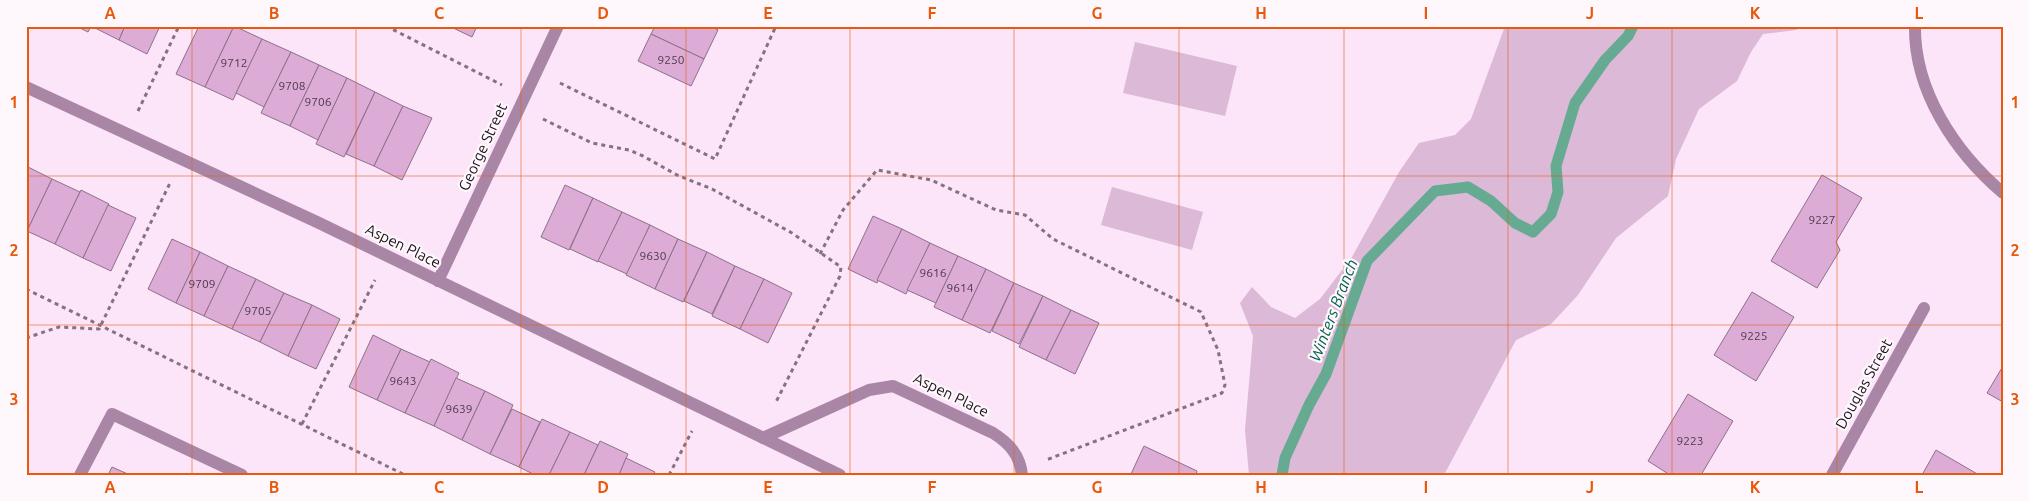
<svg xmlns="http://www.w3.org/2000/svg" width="2029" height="501" font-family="Ubuntu,sans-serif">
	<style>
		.green { fill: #dbb9d7 }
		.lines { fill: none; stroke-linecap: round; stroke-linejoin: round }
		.stream { stroke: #65aa91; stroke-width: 11 }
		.building { fill: #dcacd7; stroke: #8c7189 }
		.path { stroke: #837281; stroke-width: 3; stroke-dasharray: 4 4; stroke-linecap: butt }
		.minor { stroke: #aa86a6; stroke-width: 12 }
		.grid { fill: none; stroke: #e8590c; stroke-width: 1; stroke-opacity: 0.55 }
		.labels { text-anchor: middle; stroke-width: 4.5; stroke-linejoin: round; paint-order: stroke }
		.number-label { font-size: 12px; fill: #4d394b }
		.street-label { font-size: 15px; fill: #1d131c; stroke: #fef8fd }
		.water-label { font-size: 16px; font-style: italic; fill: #04644c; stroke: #fef8fd }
		.neatline { fill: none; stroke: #e8590c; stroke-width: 2 }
		.grid-label { font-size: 16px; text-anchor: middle; font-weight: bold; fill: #e8590c }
	</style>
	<rect width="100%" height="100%" fill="#fce4f9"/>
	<g class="green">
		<path d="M1505,26H1802L1796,30L1763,34L1751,52L1737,81L1699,109L1676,159L1668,196L1616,238L1578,295L1551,324L1516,340L1444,475H1249L1245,430L1253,336L1240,303L1252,287L1271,307L1295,318L1320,299L1352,257L1399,172L1419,143L1455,135L1471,119Z"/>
		<path d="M1135,42L1237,66L1225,116L1123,93Z"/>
		<path d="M1112,187L1203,212L1192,250L1101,225Z"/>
	</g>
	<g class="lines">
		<path class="stream" d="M1282,475L1285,458L1309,405L1326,374L1367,261L1435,191L1468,187L1491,201L1515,223L1533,232L1551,214L1558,192L1556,166L1575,103L1605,60L1628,36L1633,26"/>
	</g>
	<g class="building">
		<path d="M76,26H91L88,32Z"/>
		<path d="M91,26H125L119,40Z"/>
		<path d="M125,26H160L147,54L119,40Z"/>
		<path d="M199,26H234L205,87L176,74Z"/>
		<path d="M234,26L262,39L233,100L205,87Z"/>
		<path d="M449,26H477L472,37Z"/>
		<path d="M655,26H710L718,30L704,59L651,34Z"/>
		<path d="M651,34L704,59L691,86L638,61Z"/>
		<path d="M262,39L291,52L264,107L236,93Z"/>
		<path d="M291,52L319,65L290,126L261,113Z"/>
		<path d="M319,65L347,78L318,140L290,126Z"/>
		<path d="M347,78L375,92L344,157L316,144Z"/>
		<path d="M375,92L403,106L374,166L346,154Z"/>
		<path d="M403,106L432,118L402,180L374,166Z"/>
		<path d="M26,166L52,179L27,231H26Z"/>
		<path d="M1822,175L1862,198L1836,242L1840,250L1817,288L1771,261Z"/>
		<path d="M52,179L80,192L55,244L27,231Z"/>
		<path d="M565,185L593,198L569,250L541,237Z"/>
		<path d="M81,190L109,204L83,258L55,244Z"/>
		<path d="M593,198L622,212L598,262L570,249Z"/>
		<path d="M108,205L136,218L111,271L83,258Z"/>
		<path d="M622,212L650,225L627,274L598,261Z"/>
		<path d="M873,216L902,229L877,283L848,269Z"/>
		<path d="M650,225L678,239L655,289L626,275Z"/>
		<path d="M902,229L930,243L906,294L877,280Z"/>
		<path d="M172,239L200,252L176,303L148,289Z"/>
		<path d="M678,239L707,252L683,302L655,289Z"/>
		<path d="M930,243L958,256L936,303L907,290Z"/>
		<path d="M200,252L228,266L204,316L176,303Z"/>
		<path d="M707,252L735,266L712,314L684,301Z"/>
		<path d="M958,256L986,269L962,320L934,307Z"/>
		<path d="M228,266L256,279L232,329L204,316Z"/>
		<path d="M735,266L764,279L740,329L712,316Z"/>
		<path d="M986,269L1014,283L990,333L962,320Z"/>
		<path d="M256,279L284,293L260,342L232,329Z"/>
		<path d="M764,279L792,293L768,343L740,329Z"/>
		<path d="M1014,283L1043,296L1019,344L992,331Z"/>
		<path d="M1752,292L1794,317L1756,381L1714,355Z"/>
		<path d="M284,293L312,305L288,356L260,342Z"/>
		<path d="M1043,296L1071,310L1046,360L1019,347Z"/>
		<path d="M312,305L340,319L316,369L288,356Z"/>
		<path d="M1071,310L1099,323L1075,374L1046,360Z"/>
		<path d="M373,335L401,349L377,400L349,387Z"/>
		<path d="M401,349L430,362L405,413L377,400Z"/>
		<path d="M431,359L459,373L434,426L405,413Z"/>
		<path d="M2003,366V402L1987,393Z"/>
		<path d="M456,378L485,391L462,440L434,426Z"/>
		<path d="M485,391L513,405L490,454L462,440Z"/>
		<path d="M1688,394L1733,421L1701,475H1670L1648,461Z"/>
		<path d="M512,409L540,422L519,467L490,454Z"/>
		<path d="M542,419L570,432L549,475H535L519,467Z"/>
		<path d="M570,432L598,445L584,475H549Z"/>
		<path d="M600,441L628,454L619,475H584Z"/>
		<path d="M1144,446L1197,471L1196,475L1131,474Z"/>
		<path d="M1936,450L1979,475H1922Z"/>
		<path d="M626,458L655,472L653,475H619Z"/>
		<path d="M112,467L130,475H108Z"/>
	</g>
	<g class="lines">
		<g class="path">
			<path d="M386,26L502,85"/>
			<path d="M560,83L715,159L776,26"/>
			<path d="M138,111L179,26"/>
			<path d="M543,119L592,143L629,150L643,156L677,175L712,189L792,233L841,267L840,276L776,402"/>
			<path d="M820,254L843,210L877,170L931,180L996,210L1025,215L1053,239L1201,312L1218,350L1225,385L1222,393L1046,460"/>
			<path d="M26,289L405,475"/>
			<path d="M26,338L59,327L99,329L171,181"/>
			<path d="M302,424L375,280"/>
			<path d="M669,475L692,431"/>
		</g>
		<g class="minor">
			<path d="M1915,26C1914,91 1955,152 2003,193"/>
			<path d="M26,87L317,222L840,475"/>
			<path d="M438,281L558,26"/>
			<path d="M763,438L869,390L893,386L993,433C1009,443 1020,455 1022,475"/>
			<path d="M80,475L112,414L242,475"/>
			<path d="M1832,475L1924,308"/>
		</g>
	</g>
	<path class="grid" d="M192,26V475M356,26V475M521,26V475M686,26V475M850,26V475M1014,26V475M1179,26V475M1344,26V475M1508,26V475M1672,26V475M1837,26V475M26,176H2003M26,325H2003"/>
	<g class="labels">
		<g class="number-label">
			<text x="671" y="64">9250</text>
			<text x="234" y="67">9712</text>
			<text x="292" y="90">9708</text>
			<text x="318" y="106">9706</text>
			<text x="1822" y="224">9227</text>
			<text x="653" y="260">9630</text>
			<text x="933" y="277">9616</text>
			<text x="202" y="288">9709</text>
			<text x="960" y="292">9614</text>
			<text x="258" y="315">9705</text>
			<text x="1754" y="340">9225</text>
			<text x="403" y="385">9643</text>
			<text x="459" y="413">9639</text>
			<text x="1690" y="445">9223</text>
		</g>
		<g class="street-label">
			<text transform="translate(483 147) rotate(-65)" y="5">George Street</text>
			<text transform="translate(403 246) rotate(26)" y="5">Aspen Place</text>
			<text transform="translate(1864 384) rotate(-61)" y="5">Douglas Street</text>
			<text transform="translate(951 395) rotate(26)" y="5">Aspen Place</text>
		</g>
		<g class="water-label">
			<text transform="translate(1333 310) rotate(-69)" y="6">Winters Branch</text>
		</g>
	</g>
	<rect width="2029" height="501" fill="none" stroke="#fef8fd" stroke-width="55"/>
	<rect x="28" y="28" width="1974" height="446" class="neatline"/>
	<g class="grid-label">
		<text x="110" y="19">A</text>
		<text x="274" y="19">B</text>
		<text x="439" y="19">C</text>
		<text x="603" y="19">D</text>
		<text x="768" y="19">E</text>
		<text x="932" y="19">F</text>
		<text x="1097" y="19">G</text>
		<text x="1261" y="19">H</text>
		<text x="1426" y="19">I</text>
		<text x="1590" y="19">J</text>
		<text x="1755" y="19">K</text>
		<text x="1919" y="19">L</text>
		<text x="14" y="108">1</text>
		<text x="2015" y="108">1</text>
		<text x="14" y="256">2</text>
		<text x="2015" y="256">2</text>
		<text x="14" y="405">3</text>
		<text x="2015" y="405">3</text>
		<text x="110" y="493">A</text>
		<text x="274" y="493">B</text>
		<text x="439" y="493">C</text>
		<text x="603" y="493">D</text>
		<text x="768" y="493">E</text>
		<text x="932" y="493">F</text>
		<text x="1097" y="493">G</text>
		<text x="1261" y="493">H</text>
		<text x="1426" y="493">I</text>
		<text x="1590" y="493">J</text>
		<text x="1755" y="493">K</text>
		<text x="1919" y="493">L</text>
	</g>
</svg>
